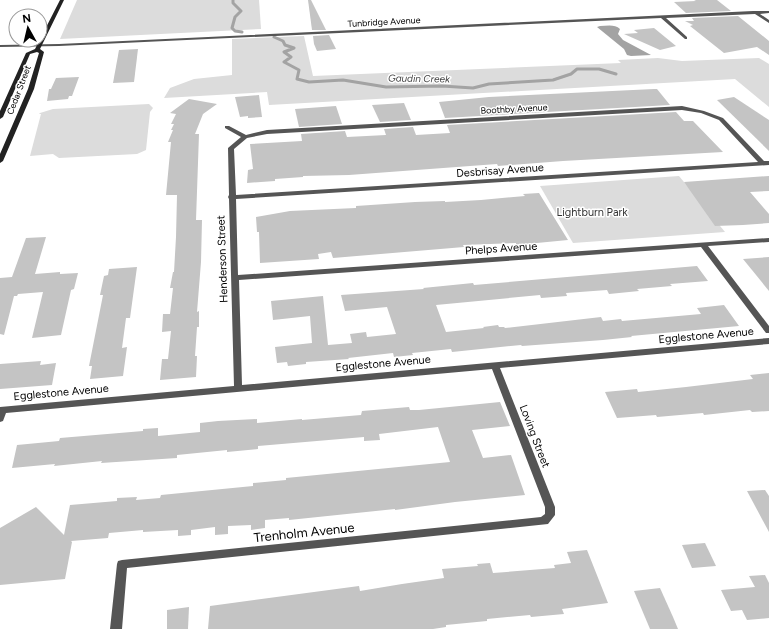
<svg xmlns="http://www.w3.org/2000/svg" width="769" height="629" font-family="Figtree,sans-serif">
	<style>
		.green { fill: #dcdcdc }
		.water { fill: #a3a3a3 }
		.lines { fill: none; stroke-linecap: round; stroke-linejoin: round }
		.stream { stroke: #a3a3a3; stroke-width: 3 }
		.building { fill: #c4c4c4 }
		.street { fill: #555; fill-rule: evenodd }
		.secondary { fill: #222; fill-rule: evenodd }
		.labels { text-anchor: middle; stroke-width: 3; stroke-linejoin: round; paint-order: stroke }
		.far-street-label { font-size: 9px; fill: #000; stroke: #fff }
		.far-water-label { font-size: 10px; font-style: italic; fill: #444; stroke: #fff }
		.street-label { font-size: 11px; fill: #000; stroke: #fff }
		.park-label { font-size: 11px; fill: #333; stroke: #fff }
		.near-street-label { font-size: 13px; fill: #000; stroke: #fff }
	</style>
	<rect width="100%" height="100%" fill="#fff"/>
	<g class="green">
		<path d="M77,0H259L261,29L60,39Z"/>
		<path d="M304,36L313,76L621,63L618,60L658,58L682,61L759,58L769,64V107L735,79L269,105L267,92L164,98L170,88L194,79L232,75V39Z"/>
		<path d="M149,104L153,108L150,112L146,150L137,154L59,158L53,154L30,156L41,114H39L40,113L53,109Z"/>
		<path d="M679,176L725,232L573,243L540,186Z"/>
	</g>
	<path class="water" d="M600,26C607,26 615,24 620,29L618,34L623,40L651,55L631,56L627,55L624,49L597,27Z"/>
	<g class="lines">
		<g class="stream">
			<path d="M233,0V3L241,11L235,17L232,28L235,31L242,32"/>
			<path d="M274,37L283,41L285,45L294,48L284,52L291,57L284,62L299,70L297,79L309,82L343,80L386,87L442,86L473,88L489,84L553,80L571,74L577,69H599L616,74"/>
		</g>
	</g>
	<g class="building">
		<path d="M308,0H311L326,30H312Z"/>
		<path d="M694,0H717L731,11L686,13L674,2L696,1Z"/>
		<path d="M738,16L769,41V55L757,47L724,53L690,26L693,25L685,21H694L692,18Z"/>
		<path d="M654,28L676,46L660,50L624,34L638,33L634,30Z"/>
		<path d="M329,35L336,49L317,51L314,44L313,36Z"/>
		<path d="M138,49L134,82L113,83L119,50Z"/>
		<path d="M79,77L72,96H69L68,99L47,101L49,89H51L56,78Z"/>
		<path d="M654,89H657L670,105L445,118L439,102L489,97Z"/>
		<path d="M259,95L262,117L248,118V116L240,117L235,97Z"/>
		<path d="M734,97L769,120V151L717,100Z"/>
		<path d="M189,99L217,104L203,114L195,134H199L196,220H202L201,262L197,312L199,311V327H197L195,356H197L196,377L160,380L162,359H168L171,331L162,332L163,314H170L173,288H170L173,272H174L176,237L177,195H166L171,142H168L173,130H171L174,124H171L176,114L170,113Z"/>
		<path d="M404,103L411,120L380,122L372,105Z"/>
		<path d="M336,106L342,124L299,127L295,109Z"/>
		<path d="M676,112L684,121H693L723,152L563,161L498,166L497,164L349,175L303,176V177L275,179V181L247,183L248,170L253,169L250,144L302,141L301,134L345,131L347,137L386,135L384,129L413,127L416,135L450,133L447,125Z"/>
		<path d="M769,176V191L750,192L769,214V223L743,225L715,226L684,182Z"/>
		<path d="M539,193L568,240L516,245V243L463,245L464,247L333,258L331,252L318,254L319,259L260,263L259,232H257L256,217L290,211L356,208V206L415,202L445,201V202L481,200L525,196L523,194Z"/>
		<path d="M46,237L35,274L60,272V274L78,273L74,289L71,290L61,335L32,338L43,292L18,294L17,296H14L4,335L0,334V278L12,277L26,238Z"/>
		<path d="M769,257V291L743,259Z"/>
		<path d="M697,266L708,281L670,284L672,286L637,289L639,291L609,294L607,290L566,293L567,296L541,298L540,295L436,305L446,332L484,328L483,327L498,325L499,327H504L505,328L601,317L603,321L621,319L622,321L701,314L697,308L724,305L739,326L631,336L632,337L603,340L522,346L521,345L452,352L451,349L412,353L413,355L394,357L393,353L348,358L349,359L306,362V364L288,366L287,362L277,363L275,347L312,343L310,316L273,320L271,301L323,296L328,345L352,343L350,334L366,332L367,337L396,334L387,307L345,311L341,295L424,289L423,288L473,283L474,285Z"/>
		<path d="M137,267L130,318H126L122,348L127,347L123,376L90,379L92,366H89L103,295H100L104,276L108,275L109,269Z"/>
		<path d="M41,361L40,365L56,363L52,385L0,389V364Z"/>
		<path d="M769,373V411L752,412L750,410L704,415L703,413L657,417L656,415L617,418L605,392L637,389L638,392L686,387L753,379L750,375Z"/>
		<path d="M500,402L510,426L472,430L483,458L511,455L525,495L455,502L395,510V509L289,520V518L265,520V528L251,530V525L228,526V534L215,535V527L191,530V535L178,536V530L143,532V530L109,533L108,538L71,541L72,542L65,579L0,585V528L36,507L64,535L70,505L117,501V498L137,497L136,500L160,498L161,495L253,486V483L286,480V478L450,462L438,427L379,434L380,440L364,441V437L258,446V449L227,452V450L177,455V458L101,463L102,461L54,466L55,464L12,468L17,445L59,441L60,438L143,431V429L158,428V436L200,432V423L218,421L257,419V423L302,419V420L361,415L362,411L409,407L410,410H419Z"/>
		<path d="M765,490L769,496V532L747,491Z"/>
		<path d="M705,543L716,566L692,568L682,545Z"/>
		<path d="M587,550L608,603L562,609L564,614L531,617L530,615L487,619V621L446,625V627L433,629H208L210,606L359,586L360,591L402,584L444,578L442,569L478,566L477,564L490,563L493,573L555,568L554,565L571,563L567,552Z"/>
		<path d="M765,575L769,583V618L747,620L742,610L731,611L721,590L755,587L749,576Z"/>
		<path d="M660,588L673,617L678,629H650L634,591Z"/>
		<path d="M189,607L188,629H167V610Z"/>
	</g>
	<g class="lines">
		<g class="street">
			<path d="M753,11H769V13L760,14L769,20V23L755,14L666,18L687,37V39H685L661,18L59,46L0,47V45L59,44Z"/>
			<path d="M682,106L704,111L723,118L764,161H769V165L236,199L238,275L769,238V242L708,246L769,326V333H766L701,247L239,280L242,385L769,338V344L500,368L555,507V515L548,524L127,568L122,629H110L117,564L118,561L122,560L541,517L545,514V507L492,369L6,413L3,421L0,422V407L234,386L229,199L228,197L229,195L228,148L241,137L225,128V126H229L246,135L267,130ZM682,110L701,113L719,120L758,162L236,195L234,149L247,138L267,134Z"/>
		</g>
		<path class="secondary" d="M60,0H64L40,49L44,52L34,89L3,161L0,163V154L28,89L39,53L37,52L30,54L3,117L0,119V111L26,53L35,49Z"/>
	</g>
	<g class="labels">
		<g class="far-street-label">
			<text transform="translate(384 22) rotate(-3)" y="3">Tunbridge Avenue</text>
			<text transform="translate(19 90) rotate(-69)" y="3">Cedar Street</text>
			<text transform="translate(514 109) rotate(-3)" y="3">Boothby Avenue</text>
		</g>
		<g class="far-water-label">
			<text transform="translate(419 78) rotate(1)" y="4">Gaudin Creek</text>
		</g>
		<g class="street-label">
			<text transform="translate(500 170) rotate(-4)" y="4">Desbrisay Avenue</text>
			<text transform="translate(501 248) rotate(-4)" y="4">Phelps Avenue</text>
			<text transform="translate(222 259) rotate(-92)" y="4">Henderson Street</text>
			<text transform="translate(706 335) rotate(-5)" y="4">Egglestone Avenue</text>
			<text transform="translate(383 363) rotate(-5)" y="4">Egglestone Avenue</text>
			<text transform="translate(61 392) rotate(-5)" y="4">Egglestone Avenue</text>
			<text transform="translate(535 436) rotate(69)" y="4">Loving Street</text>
		</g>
		<g class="park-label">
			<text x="592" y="216">Lightburn Park</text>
		</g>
		<g class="near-street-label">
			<text transform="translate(304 532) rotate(-6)" y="5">Trenholm Avenue</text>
		</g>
	</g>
	<g transform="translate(28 28) rotate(352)"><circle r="19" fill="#ffffff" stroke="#999999"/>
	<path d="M0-3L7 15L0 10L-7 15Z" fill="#000000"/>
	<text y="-6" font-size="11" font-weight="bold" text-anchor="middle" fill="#000000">N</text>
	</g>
</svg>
